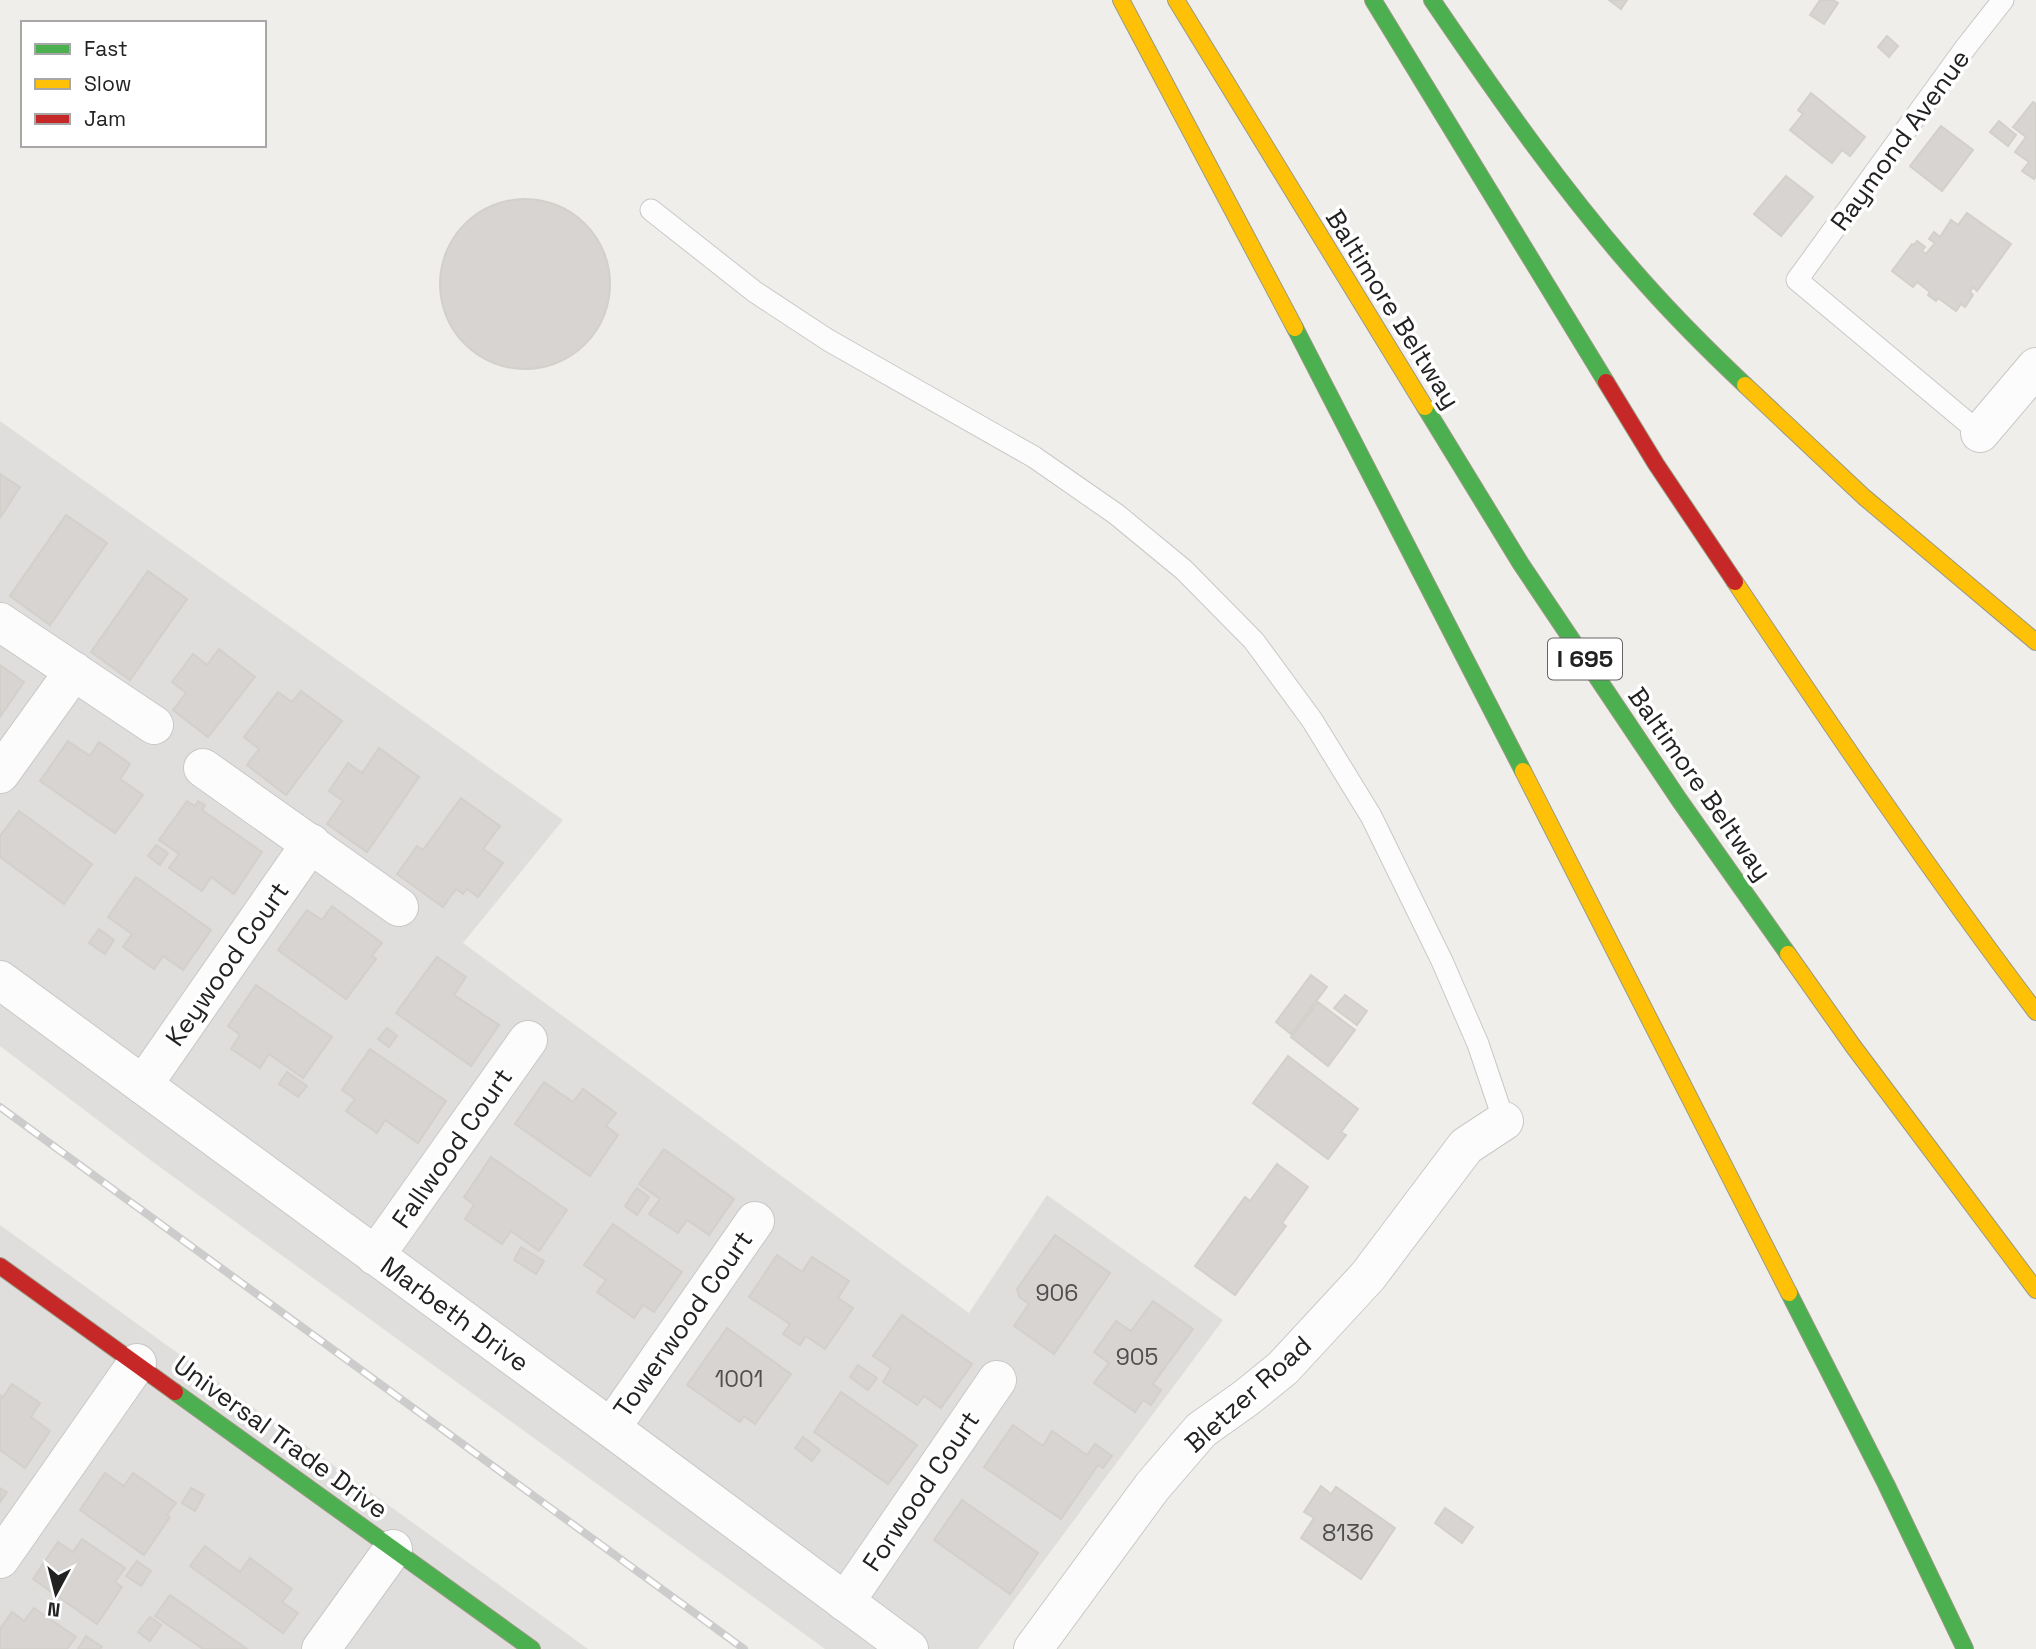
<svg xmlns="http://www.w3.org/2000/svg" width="2036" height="1649" font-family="'Space Grotesk',sans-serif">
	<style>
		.residential { fill: #dfdedc }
		.building { fill: #d7d4d2; stroke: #d3d0cc; stroke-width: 2 }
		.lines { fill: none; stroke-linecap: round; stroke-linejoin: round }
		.lane-casing { stroke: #c9c8c7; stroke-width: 23 }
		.street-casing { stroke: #c9c8c7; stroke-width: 40 }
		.fast-casing { stroke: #999a82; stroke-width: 18 }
		.slow-casing { stroke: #999a82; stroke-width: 18 }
		.jam-casing { stroke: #999a82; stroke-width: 18 }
		.lane { stroke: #fdfcfc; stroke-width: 21 }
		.street { stroke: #fdfcfc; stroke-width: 38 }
		.fast { stroke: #4caf50; stroke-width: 16 }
		.slow { stroke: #ffc107; stroke-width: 16 }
		.jam { stroke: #c62828; stroke-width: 16 }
		.rail-casing { stroke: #ccc; stroke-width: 8 }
		.rail { stroke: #fff; stroke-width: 5; stroke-dasharray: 16; stroke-linecap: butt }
		.labels { text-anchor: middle; stroke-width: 7; stroke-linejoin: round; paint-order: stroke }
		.number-label { font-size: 23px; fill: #4f4e4e }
		.shield { fill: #fff; stroke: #646464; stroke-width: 2 }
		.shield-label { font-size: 24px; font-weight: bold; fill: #222 }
		.street-label { font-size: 26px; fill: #222; stroke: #fff }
	</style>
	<rect width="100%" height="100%" fill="#f0eeeb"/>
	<g class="residential">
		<path d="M0,421L563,820L463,943L969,1313L1047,1195L1223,1320L978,1649H825L153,1162L0,1046Z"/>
		<path d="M0,1225L588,1649H0Z"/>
	</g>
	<g class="building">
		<path d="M1609,0H1627L1621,9Z"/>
		<path d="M1820,0H1833L1838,3L1824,24L1810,15Z"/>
		<path d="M1887,36L1898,46L1889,57L1878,47Z"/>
		<path d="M1811,93L1865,137L1850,156L1842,150L1832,163L1790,130L1803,114L1798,110Z"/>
		<path d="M2033,102L2036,104V176L2034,179L2022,171L2029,162L2015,152L2026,137L2013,127Z"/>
		<path d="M1999,121L2016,135L2008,146L1990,132Z"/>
		<path d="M1941,126L1973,150L1942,191L1910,166Z"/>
		<path d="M1786,176L1813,197L1781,236L1754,214Z"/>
		<circle cx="525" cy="284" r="85"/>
		<path d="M1967,213L2011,244L1977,291L1973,287L1970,292L1973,295L1965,307L1961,304L1956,311L1938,298L1936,301L1928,295L1930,292L1917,282L1913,287L1892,271L1912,244L1914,245L1917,241L1925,247L1922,251L1926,254L1935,243L1929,239L1934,232L1940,237L1951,220L1958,225Z"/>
		<path d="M0,474L20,487L0,518Z"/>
		<path d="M66,515L107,543L50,625L10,596Z"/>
		<path d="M148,571L187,599L130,680L91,652Z"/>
		<path d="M219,649L255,677L208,737L173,710L186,693L172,682L193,654L207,665Z"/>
		<path d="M0,665L24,682L0,717Z"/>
		<path d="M301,691L342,721L286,795L247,765L259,749L244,737L278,692L292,702Z"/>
		<path d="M68,741L90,756L99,742L130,764L120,779L143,795L115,833L40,781Z"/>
		<path d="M379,748L419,777L367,852L327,824L343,801L329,791L348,763L362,773Z"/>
		<path d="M461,798L500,826L483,849L503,863L478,897L467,889L463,894L456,889L443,907L397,874L417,846L423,850Z"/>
		<path d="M187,801L195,806L198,801L205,805L202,810L262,852L234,894L211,877L202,891L169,868L179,854L159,840Z"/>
		<path d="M19,811L92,864L64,904L0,857V836Z"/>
		<path d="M156,845L168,853L160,865L148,856Z"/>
		<path d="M136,877L211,930L183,970L163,956L154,969L123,947L132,934L108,917Z"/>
		<path d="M332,906L382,943L372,956L376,959L346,999L278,950L307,910L322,920Z"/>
		<path d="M99,929L114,940L105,954L89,943Z"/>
		<path d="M437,957L466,977L454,995L499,1025L471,1066L396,1013Z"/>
		<path d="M1311,975L1327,987L1291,1034L1276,1022Z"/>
		<path d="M256,985L332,1037L303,1078L269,1054L260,1068L231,1049L240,1035L228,1026Z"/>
		<path d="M1345,995L1367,1011L1357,1025L1334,1008Z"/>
		<path d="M1318,1002L1355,1030L1328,1066L1291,1037Z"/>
		<path d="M387,1028L397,1036L389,1047L378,1039Z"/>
		<path d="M370,1049L446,1101L418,1143L385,1120L377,1133L346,1111L355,1099L342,1090Z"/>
		<path d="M1288,1056L1358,1109L1341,1132L1346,1135L1328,1159L1253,1103Z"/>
		<path d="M287,1072L307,1086L298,1097L279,1084Z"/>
		<path d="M544,1082L573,1102L583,1089L616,1113L606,1126L618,1135L590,1176L515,1124Z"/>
		<path d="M664,1149L734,1199L709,1235L687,1220L678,1233L649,1214L660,1199L639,1184Z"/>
		<path d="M491,1157L567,1210L539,1251L511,1231L502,1244L465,1219L474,1205L464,1197Z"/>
		<path d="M1277,1164L1308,1187L1282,1223L1286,1226L1235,1295L1195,1266L1245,1197L1250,1201Z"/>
		<path d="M637,1188L649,1197L637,1215L625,1206Z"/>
		<path d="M613,1224L682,1272L654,1312L643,1305L634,1318L597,1292L606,1280L584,1265Z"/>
		<path d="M1055,1235L1110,1273L1054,1354L1014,1326L1029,1304L1019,1297L1017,1289Z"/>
		<path d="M521,1247L544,1261L536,1274L514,1260Z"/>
		<path d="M777,1255L802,1272L812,1257L849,1281L838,1298L853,1308L825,1349L806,1336L800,1345L783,1334L790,1324L749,1297Z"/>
		<path d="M1153,1301L1193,1329L1153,1384L1161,1390L1151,1405L1143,1400L1135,1412L1094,1383L1109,1363L1094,1352L1116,1321L1131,1331Z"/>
		<path d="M902,1315L972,1364L941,1408L924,1396L917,1405L883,1382L891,1368L873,1356Z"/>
		<path d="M727,1328L791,1374L755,1424L744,1416L740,1422L687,1385Z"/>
		<path d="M858,1365L877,1378L868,1390L850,1377Z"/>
		<path d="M12,1384L40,1403L31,1417L50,1431L25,1468L0,1450V1395L3,1397Z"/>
		<path d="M841,1392L917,1445L888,1484L814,1432Z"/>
		<path d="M1013,1425L1043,1446L1052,1431L1087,1455L1095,1444L1112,1456L1103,1468L1098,1465L1061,1519L984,1467Z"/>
		<path d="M803,1437L820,1450L812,1461L795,1448Z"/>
		<path d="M105,1473L124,1486L133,1473L176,1503L167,1515L170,1517L144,1555L80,1510Z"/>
		<path d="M1321,1486L1331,1494L1336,1487L1395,1528L1361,1579L1301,1538L1314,1518L1304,1512Z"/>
		<path d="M0,1488L7,1492L0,1502Z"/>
		<path d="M191,1488L204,1495L195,1511L182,1503Z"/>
		<path d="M962,1500L1038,1553L1010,1594L934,1540Z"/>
		<path d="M1445,1508L1473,1527L1462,1543L1435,1523Z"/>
		<path d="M82,1539L125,1568L115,1582L122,1587L97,1624L33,1579L58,1542L73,1552Z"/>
		<path d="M205,1546L240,1572L250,1558L292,1589L282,1602L298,1613L283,1633L190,1566Z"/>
		<path d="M137,1561L151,1571L141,1586L126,1576Z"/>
		<path d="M170,1595L247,1649H203L155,1616Z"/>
		<path d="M34,1608L76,1637L67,1649H0V1629L12,1612L24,1621Z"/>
		<path d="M150,1617L161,1625L150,1641L138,1632Z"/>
		<path d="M86,1636L102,1647L100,1649H78Z"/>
	</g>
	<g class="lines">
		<defs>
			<g id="lane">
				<path d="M651,210L755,292L828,340L1034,457L1116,514L1184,570L1254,641L1312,720L1371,816L1442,961L1478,1044L1504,1121"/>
				<path d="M1980,433L1797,280L1966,47L2003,0"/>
			</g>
			<g id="street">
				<path d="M1980,433L2036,367"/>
				<path d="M0,622L154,725"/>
				<path d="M203,768L399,907"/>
				<path d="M0,774L74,671"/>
				<path d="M0,980L611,1428L909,1649"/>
				<path d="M143,1085L311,843"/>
				<path d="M375,1256L528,1040"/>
				<path d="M611,1428L755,1221"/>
				<path d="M0,1559L137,1363"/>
				<path d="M845,1602L997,1380"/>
				<path d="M321,1649L393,1549"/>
				<path d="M1033,1649L1152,1487L1201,1430L1246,1398L1283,1368L1368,1276L1466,1146L1504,1121"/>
			</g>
			<g id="fast">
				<path d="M1373,0L1606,382"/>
				<path d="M1432,0C1498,97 1566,195 1644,282C1676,318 1710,352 1745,385"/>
				<path d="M1295,328L1523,771"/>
				<path d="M1425,407L1521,564L1680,801L1788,954"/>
				<path d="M1789,1293L1886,1484L1965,1649"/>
				<path d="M175,1392L532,1649"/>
			</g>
			<g id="slow">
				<path d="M1121,0L1295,328"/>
				<path d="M1176,0L1425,407"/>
				<path d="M1745,385L1864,497L2036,642"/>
				<path d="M1735,582C1832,727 1930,872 2036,1012"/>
				<path d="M1523,771L1789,1293"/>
				<path d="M1788,954L1853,1046L2036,1290"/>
			</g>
			<g id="jam">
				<path d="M1606,382L1656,464L1735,582"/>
				<path d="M0,1266L175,1392"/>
			</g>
		</defs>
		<use href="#lane" class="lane-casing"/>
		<use href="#street" class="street-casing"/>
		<use href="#fast" class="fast-casing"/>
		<use href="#slow" class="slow-casing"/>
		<use href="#jam" class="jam-casing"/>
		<use href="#lane" class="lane"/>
		<use href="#street" class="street"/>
		<use href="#fast" class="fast"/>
		<use href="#slow" class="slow"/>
		<use href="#jam" class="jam"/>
		<defs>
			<path id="rail" d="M0,1107L744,1649"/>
		</defs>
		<use href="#rail" class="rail-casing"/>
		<use href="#rail" class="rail"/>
	</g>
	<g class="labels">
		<g class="number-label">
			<text x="1057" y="1301">906</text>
			<text x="1137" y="1365">905</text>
			<text x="739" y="1387">1001</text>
			<text x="1348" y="1541">8136</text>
		</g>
		<rect class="shield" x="1548" y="638.5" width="74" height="41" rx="5"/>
		<g class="shield-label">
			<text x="1585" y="667">I 695</text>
		</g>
		<g class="street-label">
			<text transform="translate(1900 140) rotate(-54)" y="9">Raymond Avenue</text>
			<text transform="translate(1393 309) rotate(58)" y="9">Baltimore Beltway</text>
			<text transform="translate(1700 784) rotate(55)" y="9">Baltimore Beltway</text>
			<text transform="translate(227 964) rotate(-55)" y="9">Keywood Court</text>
			<text transform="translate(452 1148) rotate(-55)" y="9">Fallwood Court</text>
			<text transform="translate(455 1314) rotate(36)" y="9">Marbeth Drive</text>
			<text transform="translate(683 1324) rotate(-55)" y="9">Towerwood Court</text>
			<text transform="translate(1248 1394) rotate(-42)" y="9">Bletzer Road</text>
			<text transform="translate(281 1437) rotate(36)" y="9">Universal Trade Drive</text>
			<text transform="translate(921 1491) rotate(-56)" y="9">Forwood Court</text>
		</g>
	</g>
	<rect x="21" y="21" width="245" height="126" fill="#ffffff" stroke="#a7a7a7" stroke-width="2"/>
	<rect x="35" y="44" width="35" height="10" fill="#4caf50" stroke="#a7a7a7" stroke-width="2"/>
	<text x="84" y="56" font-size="21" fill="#222222">Fast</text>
	<rect x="35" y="79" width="35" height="10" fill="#ffc107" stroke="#a7a7a7" stroke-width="2"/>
	<text x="84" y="91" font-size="21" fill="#222222">Slow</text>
	<rect x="35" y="114" width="35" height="10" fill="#c62828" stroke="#a7a7a7" stroke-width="2"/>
	<text x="84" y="126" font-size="21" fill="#222222">Jam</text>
	<g transform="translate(56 1593) rotate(187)" stroke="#ffffff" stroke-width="5" paint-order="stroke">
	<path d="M0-5L12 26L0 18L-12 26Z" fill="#222222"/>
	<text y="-10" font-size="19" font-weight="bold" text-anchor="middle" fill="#222222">N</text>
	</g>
</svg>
